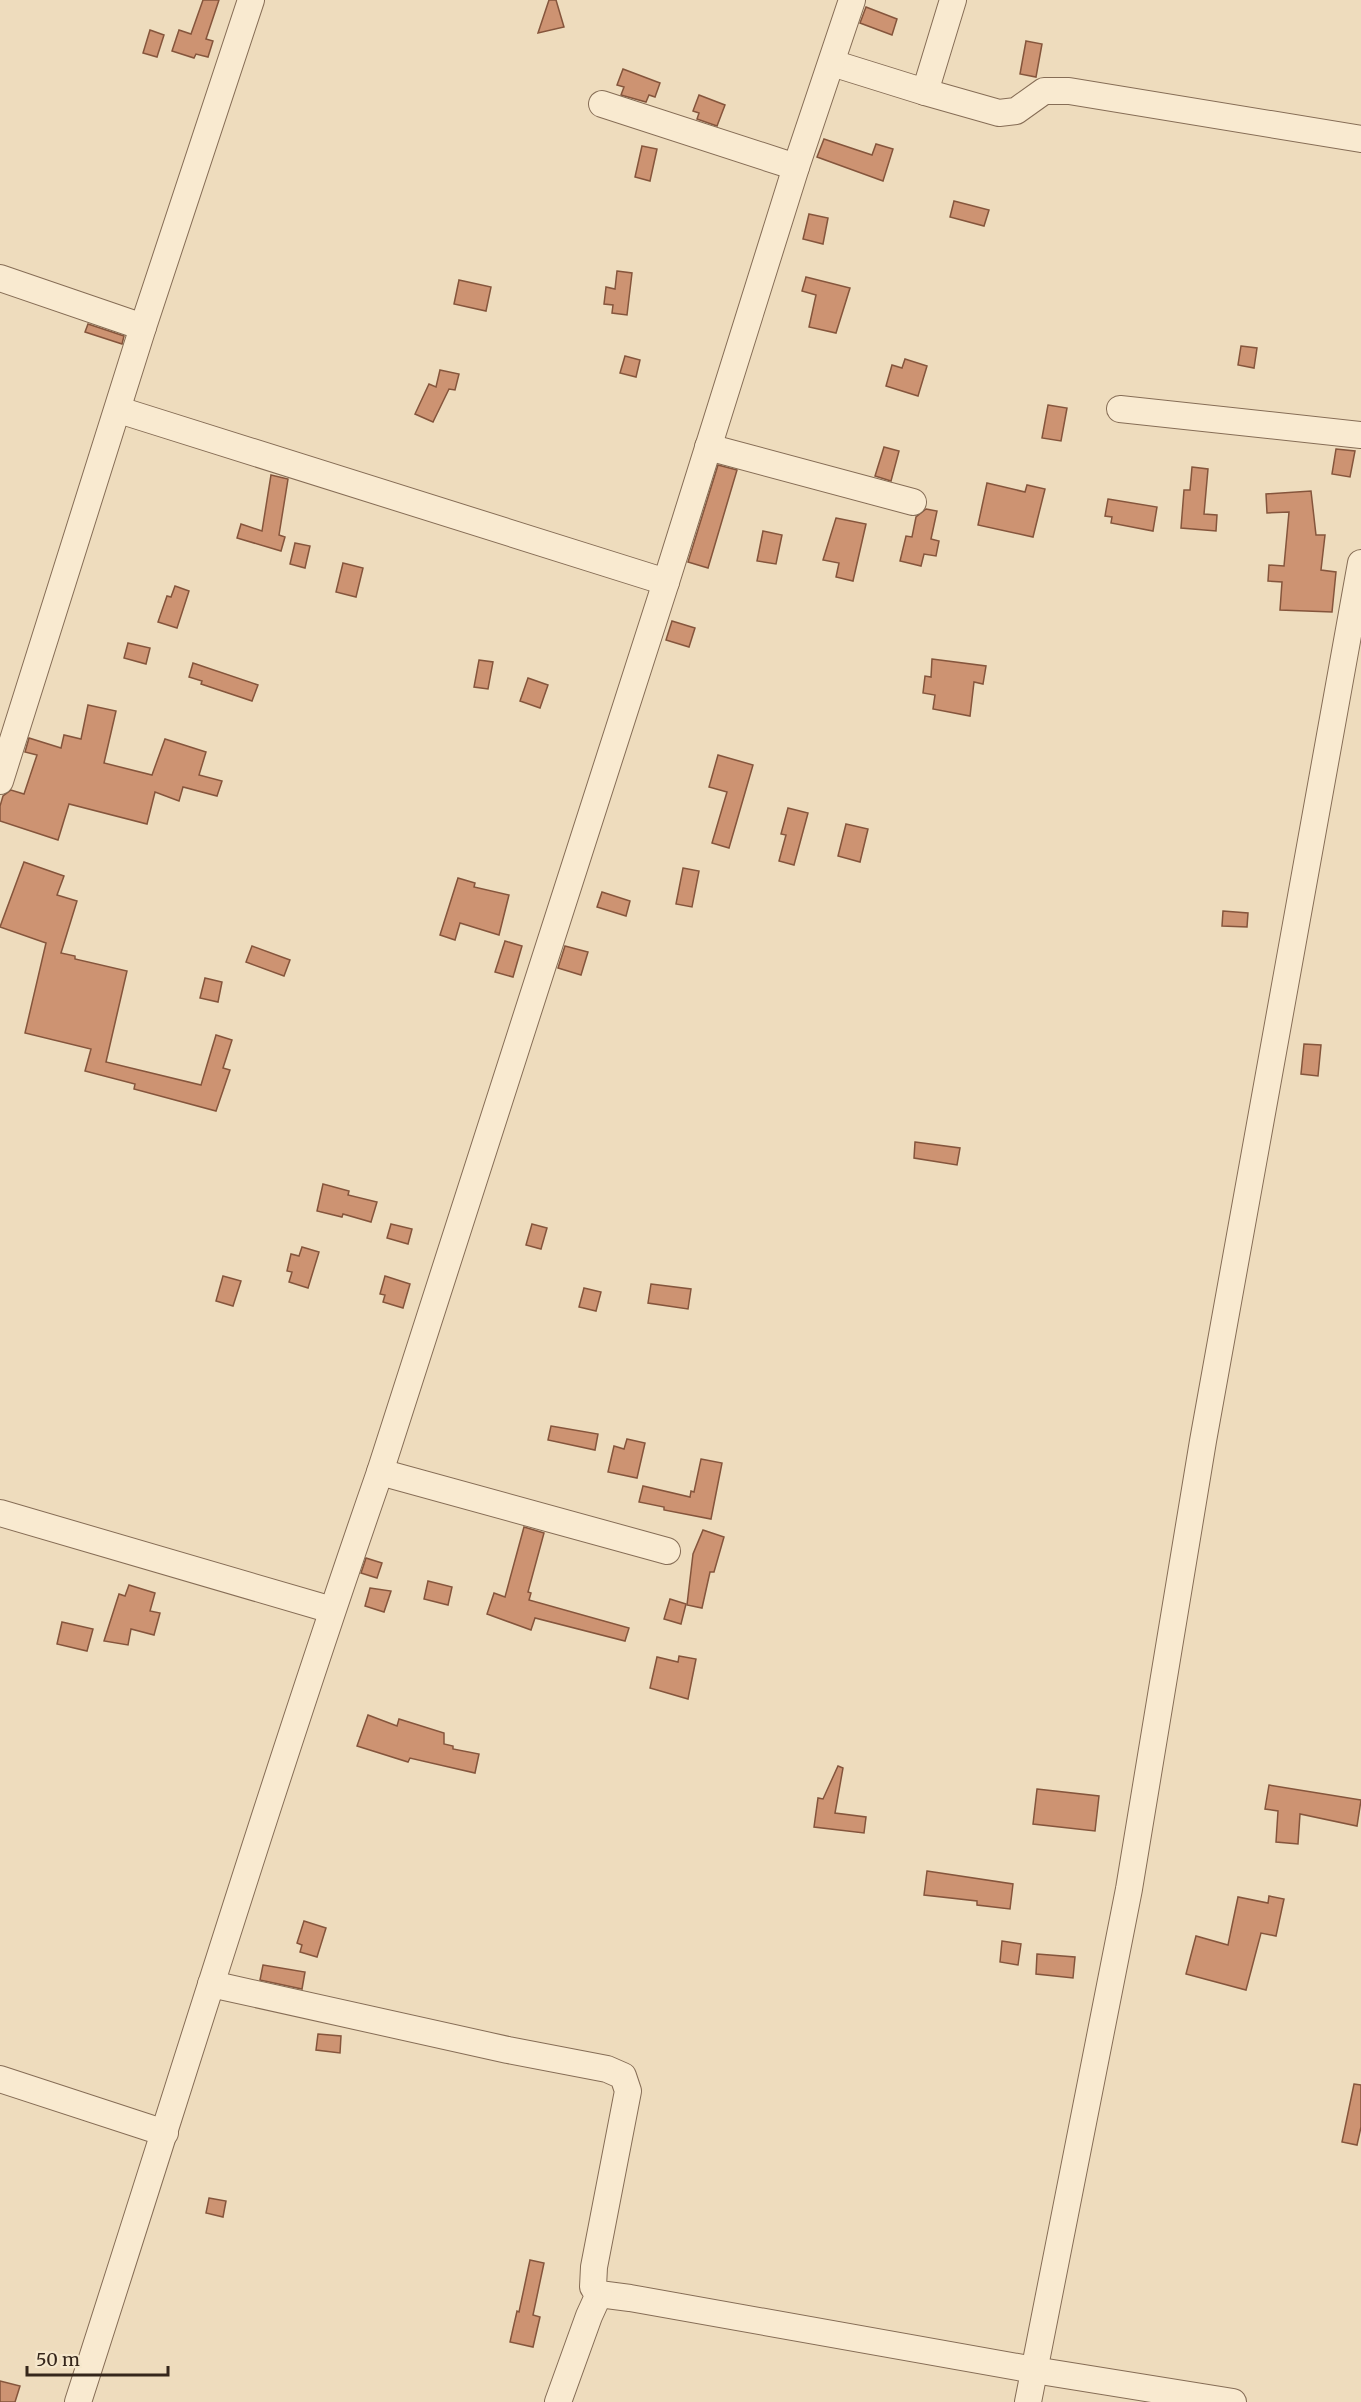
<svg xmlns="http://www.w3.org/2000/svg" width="1361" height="2402" font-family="Merriweather,serif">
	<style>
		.building { fill: #cd9372; stroke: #85553c; stroke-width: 1.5 }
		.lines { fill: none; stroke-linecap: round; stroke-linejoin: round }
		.minor-casing { stroke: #866d56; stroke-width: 28 }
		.minor { stroke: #f9ead0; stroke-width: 26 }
	</style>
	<rect width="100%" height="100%" fill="#eedcbd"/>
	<g class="building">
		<path d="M203,0H219L206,39L213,41L208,57L196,54L194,58L172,51L179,30L191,34Z"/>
		<path d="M549,0H556L564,27L538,33Z"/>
		<path d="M866,7L897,19L892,35L860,23Z"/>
		<path d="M150,30L164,35L157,57L143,53Z"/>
		<path d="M1026,41L1042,44L1036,77L1020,74Z"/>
		<path d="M623,69L660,83L655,97L649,95L646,102L621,95L624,87L617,85Z"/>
		<path d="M699,95L725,105L717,126L697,119L699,113L693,111Z"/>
		<path d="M824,139L872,155L876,144L893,149L883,181L817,157Z"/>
		<path d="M642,146L657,149L650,181L635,177Z"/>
		<path d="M954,201L989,210L984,226L950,217Z"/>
		<path d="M809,214L828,218L823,244L803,239Z"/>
		<path d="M617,271L632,273L627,315L612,313L613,305L604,304L606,287L615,289Z"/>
		<path d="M806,277L850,288L836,333L809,327L816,295L802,291Z"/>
		<path d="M459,280L491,287L486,311L454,304Z"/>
		<path d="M88,324L124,336L122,344L85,332Z"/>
		<path d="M1241,346L1257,348L1254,368L1238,365Z"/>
		<path d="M625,356L640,360L636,377L620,373Z"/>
		<path d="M905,359L927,366L918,396L886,386L892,365L902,368Z"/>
		<path d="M440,370L459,374L455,390L449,389L433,422L415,414L429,384L436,387Z"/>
		<path d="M1048,405L1067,408L1061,441L1042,438Z"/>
		<path d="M884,447L899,451L891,481L875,476Z"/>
		<path d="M1336,449L1355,451L1350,477L1332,474Z"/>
		<path d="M718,465L737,470L708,568L688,562Z"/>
		<path d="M1192,467L1208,469L1204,514L1217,515L1216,531L1181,528L1184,490H1190Z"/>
		<path d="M271,475L288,479L279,535L285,537L281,551L237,538L241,524L262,531Z"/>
		<path d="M987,483L1025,492L1027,485L1045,489L1033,537L978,525Z"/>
		<path d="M1311,491L1316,535H1325L1321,570L1336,572L1332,612L1280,610L1282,582L1268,581L1269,565L1284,566L1289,512L1267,513L1266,494Z"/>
		<path d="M1108,499L1157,507L1153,531L1111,523L1112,517L1105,516Z"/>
		<path d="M926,509L937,511L931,539L939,541L936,556L924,554L921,566L900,561L906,536L912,537L916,517Z"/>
		<path d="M836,518L866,524L853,581L836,577L839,563L823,560Z"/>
		<path d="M763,531L782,535L776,564L757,561Z"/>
		<path d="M295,543L310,546L305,568L290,564Z"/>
		<path d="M343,563L363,568L356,597L336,592Z"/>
		<path d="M175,586L189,591L177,628L158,622L167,596L171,597Z"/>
		<path d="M672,621L695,628L689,647L666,640Z"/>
		<path d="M128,643L150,648L146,664L124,658Z"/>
		<path d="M932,659L986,666L983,684L974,682L970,716L933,709L935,695L923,693L925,676L931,677Z"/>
		<path d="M479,660L493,662L488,689L474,687Z"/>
		<path d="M193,663L258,685L252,701L201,684L202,681L189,677Z"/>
		<path d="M528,678L548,685L540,708L520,701Z"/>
		<path d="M88,705L116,711L104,763L152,775L165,739L206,752L199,775L222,781L217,796L183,787L179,801L155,792L147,824L69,804L58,840L0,821V806L3,796L11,790L24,794L37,755L25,752L29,738L61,748L64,735L81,739Z"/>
		<path d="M718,755L753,765L729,848L712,843L727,792L709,787Z"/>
		<path d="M788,808L808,813L794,865L779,861L786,835L781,834Z"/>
		<path d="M846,824L868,829L860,862L838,856Z"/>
		<path d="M24,862L64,876L57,895L77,901L61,953L75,956V959L127,971L106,1062L201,1085L216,1035L232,1040L223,1068L230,1070L216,1111L134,1089L135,1084L85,1071L91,1049L25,1033L46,943L0,927Z"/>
		<path d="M683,868L699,871L692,907L676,904Z"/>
		<path d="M458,878L475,883L474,887L509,895L499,935L460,923L455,940L440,935Z"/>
		<path d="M602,892L630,901L626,916L597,907Z"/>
		<path d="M1223,911L1248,913L1247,927L1222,926Z"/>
		<path d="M505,941L522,946L513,977L495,972Z"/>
		<path d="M252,946L290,960L284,976L246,962Z"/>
		<path d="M565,946L588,952L581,975L558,968Z"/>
		<path d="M205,978L222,982L218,1002L200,998Z"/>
		<path d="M1304,1044L1321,1045L1318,1076L1301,1074Z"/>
		<path d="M915,1142L960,1148L957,1165L914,1158Z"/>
		<path d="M323,1184L349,1191L348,1195L377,1202L371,1222L343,1214L342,1217L317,1211Z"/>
		<path d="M391,1224L412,1229L408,1244L387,1238Z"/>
		<path d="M532,1224L547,1228L541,1249L526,1245Z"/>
		<path d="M302,1247L319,1252L308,1288L289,1282L292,1272L287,1271L291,1254L299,1256Z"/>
		<path d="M223,1276L241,1281L233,1306L216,1301Z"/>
		<path d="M385,1276L410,1284L403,1308L383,1302L385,1295L380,1294Z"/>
		<path d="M651,1284L691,1289L688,1309L648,1303Z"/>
		<path d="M584,1288L601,1292L596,1311L579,1307Z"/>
		<path d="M551,1426L598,1434L595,1450L548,1440Z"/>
		<path d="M627,1439L645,1443L637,1478L608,1472L614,1446L624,1449Z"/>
		<path d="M701,1459L722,1463L711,1519L664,1510V1507L639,1502L643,1486L690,1497L691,1491L694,1492Z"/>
		<path d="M524,1527L544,1533L528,1592L531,1593L529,1600L629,1628L625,1641L535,1618L531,1630L487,1614L494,1593L505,1597Z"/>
		<path d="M703,1530L724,1537L714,1572H710L702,1608L687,1605L693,1554Z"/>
		<path d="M366,1558L382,1563L377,1578L361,1573Z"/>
		<path d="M428,1581L452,1587L448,1605L424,1599Z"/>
		<path d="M129,1585L155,1593L150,1611L160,1613L154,1635L131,1629L128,1645L104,1641L119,1594L125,1596Z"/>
		<path d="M370,1588L391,1591L384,1612L365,1606Z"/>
		<path d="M670,1599L686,1604L681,1624L664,1619Z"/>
		<path d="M62,1622L93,1629L87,1651L57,1644Z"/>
		<path d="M679,1656L696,1659L688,1699L650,1688L657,1657L678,1662Z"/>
		<path d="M368,1715L397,1726L399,1719L444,1733V1744L453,1746V1749L479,1754L475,1773L410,1758L408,1762L357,1746Z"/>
		<path d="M838,1766L843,1768L835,1813L866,1817L864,1833L814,1827L818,1798L823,1799Z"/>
		<path d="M1269,1785L1361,1800L1357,1826L1300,1814L1298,1844L1276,1842L1278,1811L1265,1809Z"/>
		<path d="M1037,1789L1099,1796L1095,1831L1033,1824Z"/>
		<path d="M927,1871L1013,1884L1010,1909L977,1905V1901L924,1895Z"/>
		<path d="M1269,1896L1284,1899L1276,1936L1261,1933L1246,1990L1186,1974L1196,1936L1228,1945L1238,1897L1268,1903Z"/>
		<path d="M304,1921L326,1928L317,1957L300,1952L302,1945L297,1943Z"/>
		<path d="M1002,1941L1021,1944L1018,1965L1000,1962Z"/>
		<path d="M1037,1954L1075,1957L1073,1978L1036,1974Z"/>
		<path d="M263,1965L305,1972L302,1989L260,1980Z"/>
		<path d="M318,2034L341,2036L340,2053L316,2050Z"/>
		<path d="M1354,2084L1361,2085V2127L1357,2145L1342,2142Z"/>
		<path d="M209,2198L226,2201L223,2217L206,2213Z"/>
		<path d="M530,2260L544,2263L533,2315L540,2317L533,2347L510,2342L517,2311L519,2312Z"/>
		<path d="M0,2381L20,2386L15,2402H0Z"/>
	</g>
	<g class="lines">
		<defs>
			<g id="minor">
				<path d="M832,63L925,92L953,0"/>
				<path d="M925,92L999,113L1016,111L1044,91H1069L1361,139"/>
				<path d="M602,104L796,167"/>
				<path d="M0,278L143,327"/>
				<path d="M1120,409L1361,435"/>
				<path d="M119,410L666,582"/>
				<path d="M708,447L913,502"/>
				<path d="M0,781L143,327L251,0"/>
				<path d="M380,1472L667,1551"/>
				<path d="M0,1513L332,1610"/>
				<path d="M211,1984L508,2050L607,2069L623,2076L628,2091L594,2267L593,2287L599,2294L630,2298L1034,2370L1233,2402"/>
				<path d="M0,2079L165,2133"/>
				<path d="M78,2402C178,2092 273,1780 380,1472L666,582L796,167L852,0"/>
				<path d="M558,2402L589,2316L599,2294"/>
				<path d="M1028,2402L1129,1889L1203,1441L1361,563"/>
			</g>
		</defs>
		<use href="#minor" class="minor-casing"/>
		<use href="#minor" class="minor"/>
	</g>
	<path d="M27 2366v9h141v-9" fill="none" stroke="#35261b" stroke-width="3"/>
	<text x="36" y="2366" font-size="18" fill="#35261b" stroke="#f5e7cc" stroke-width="4.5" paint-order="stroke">50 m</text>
</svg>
